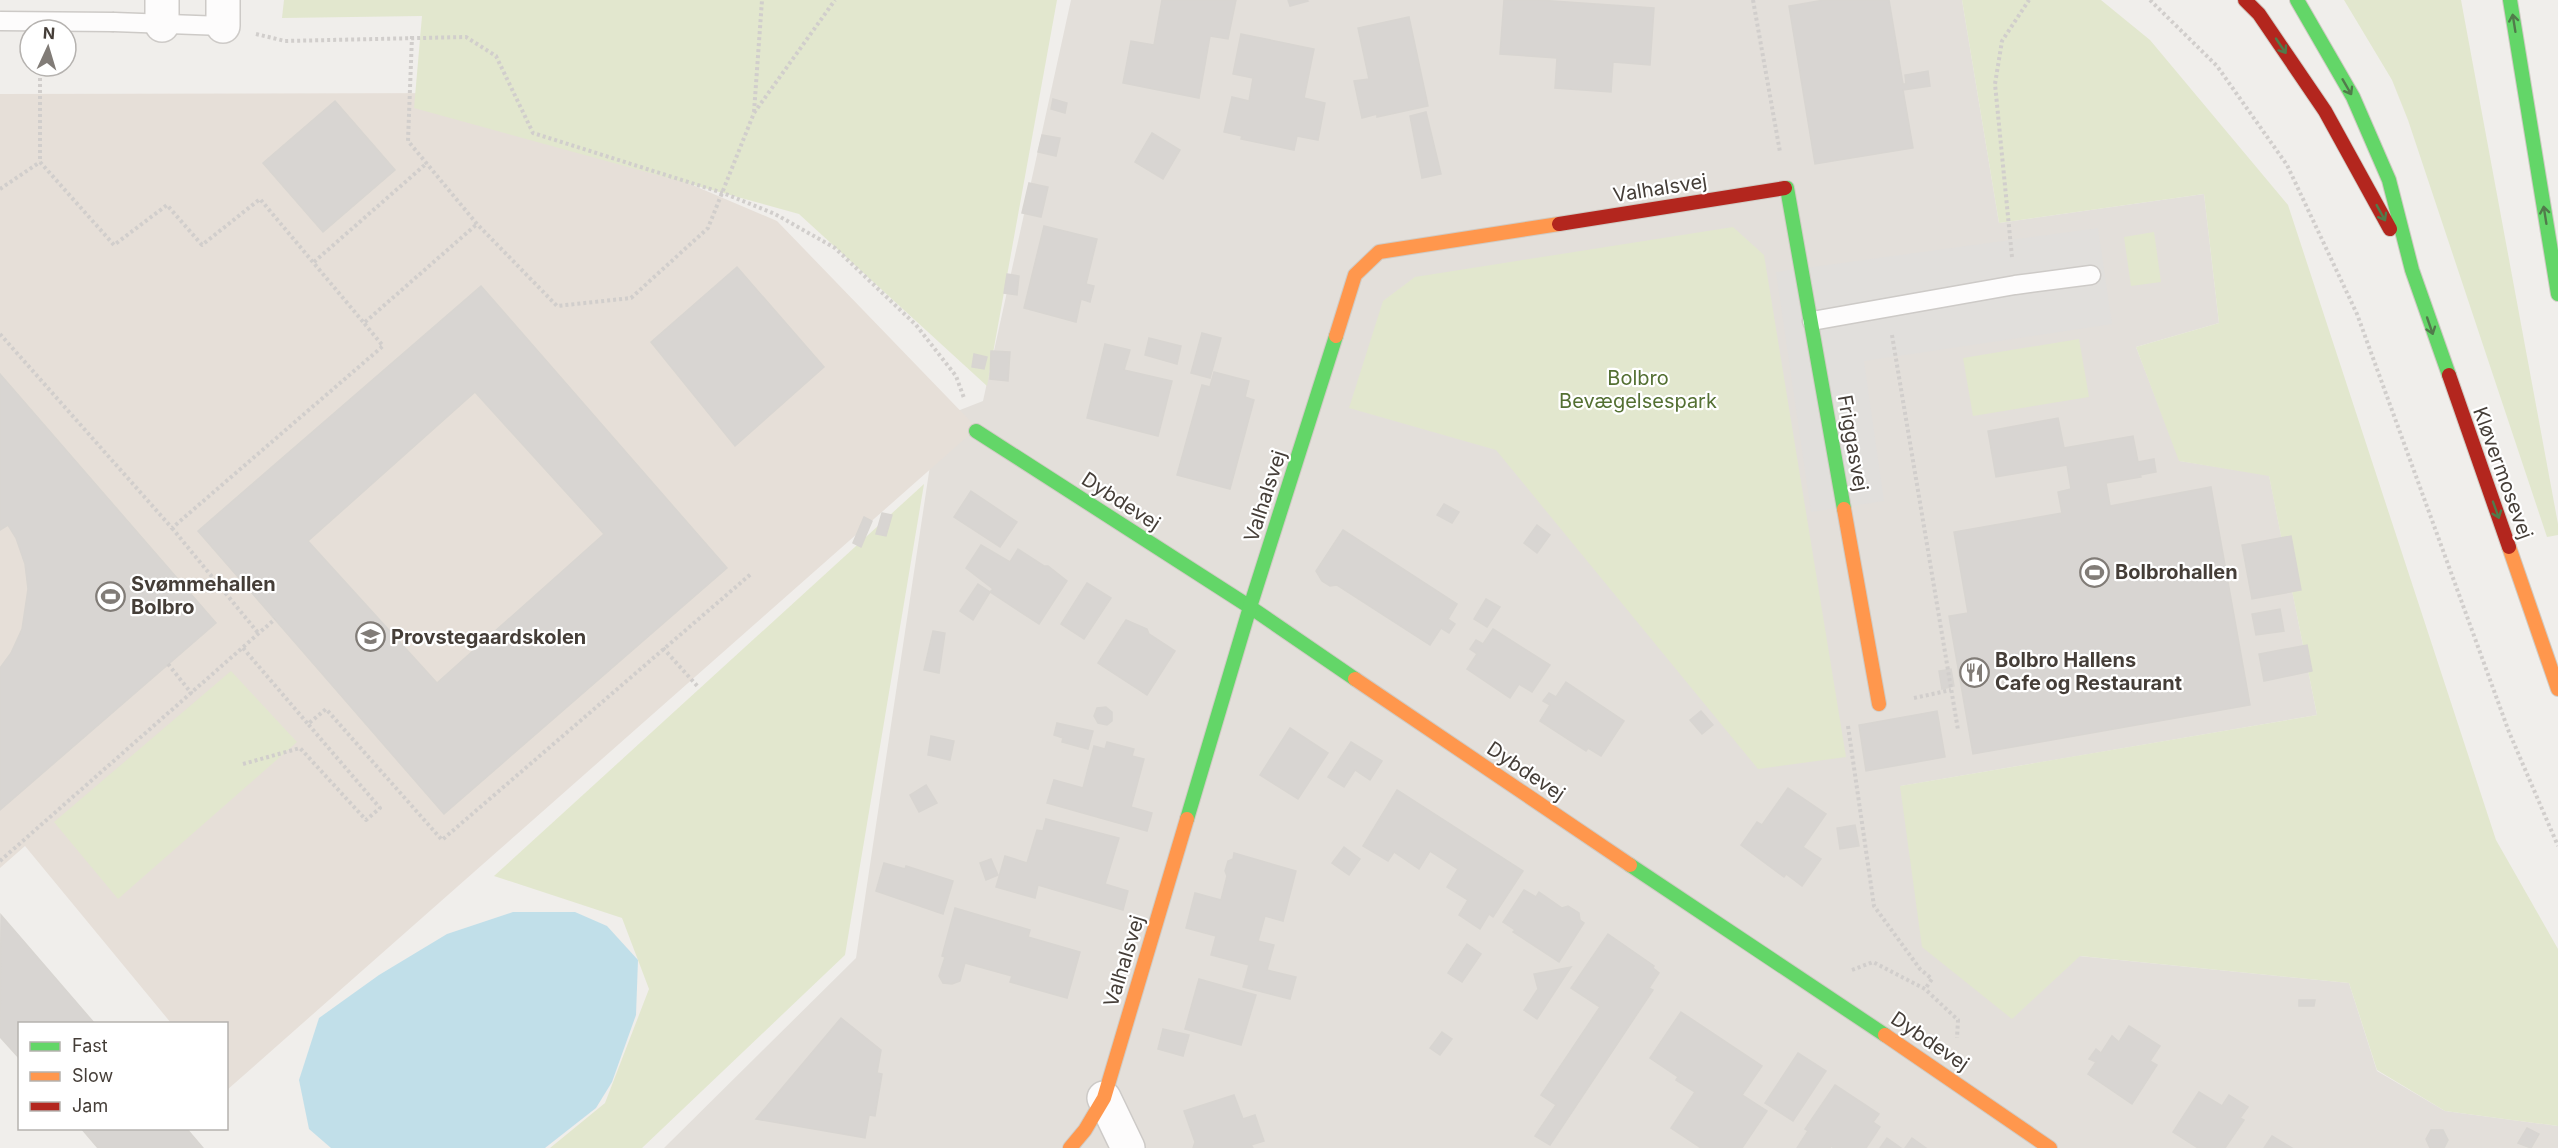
<svg xmlns="http://www.w3.org/2000/svg" width="2558" height="1148" font-family="Inter,sans-serif">
	<style>
		.residential { fill: #e3dfda }
		.education { fill: #e6dfd8 }
		.green { fill: #e2e7ce }
		.parking { fill: #e1dfdc }
		.water { fill: #c1dfe9 }
		.building { fill: #d8d5d2; stroke: #d8d5d1; stroke-width: 1.5; fill-rule: evenodd }
		.lines { fill: none; stroke-linecap: round; stroke-linejoin: round }
		.lane-casing { stroke: #cdcac7; stroke-width: 21 }
		.street-casing { stroke: #cdcac7; stroke-width: 36 }
		.fast-casing { stroke: #d0cbc4; stroke-width: 16 }
		.slow-casing { stroke: #d0cbc4; stroke-width: 16 }
		.jam-casing { stroke: #d0cbc4; stroke-width: 16 }
		.path { stroke: #d1cecc; stroke-width: 4; stroke-dasharray: 3 3; stroke-linecap: butt }
		.lane { stroke: #fdfcfc; stroke-width: 18 }
		.street { stroke: #fdfcfc; stroke-width: 33 }
		.fast { stroke: #63d668; stroke-width: 14 }
		.slow { stroke: #ff974d; stroke-width: 14 }
		.jam { stroke: #b3261e; stroke-width: 14 }
		.lane-bridge-casing { stroke: #cdcac7; stroke-width: 21; stroke-linecap: butt }
		.lane-bridge { stroke: #fdfcfc; stroke-width: 18 }
		.oneway { stroke: #517b4b }
		.labels { text-anchor: middle; stroke-width: 4.5; stroke-linejoin: round; paint-order: stroke }
		.street-label { font-size: 20px; fill: #453e38; stroke: #fff }
		.park-label { font-size: 20px; fill: #547033; stroke: #fff }
		.poi-label { font-size: 20px; font-weight: bold; fill: #453e38; stroke: #fff; text-anchor: start }
	</style>
	<rect width="100%" height="100%" fill="#f0eeeb"/>
	<path class="residential" d="M1071,0H1962L1999,223L2204,194L2219,323L2136,347L2180,461L2269,475L2317,715L1901,786L2012,1018L2079,956L2349,983L2377,1071L2445,1111L2558,1126V1148H664L856,958L937,419L983,401Z"/>
	<path class="education" d="M476,93L777,221L977,428L227,1090L226,1024L171,1023L25,846L0,868V94Z"/>
	<g class="green">
		<path d="M284,0H1057L987,386L799,214L414,108L422,16L282,18Z"/>
		<path d="M1962,0H2101L2150,40L2288,205L2496,840L2558,949V1126L2445,1111L2377,1070L2349,983L2080,956L2012,1019L1922,947L1900,786L2317,715L2269,476L2179,461L2136,347L2219,323L2204,194L1999,223Z"/>
		<path d="M2344,0H2461L2558,524V535L2547,537L2408,120L2392,80Z"/>
		<path d="M1733,227L1764,255L1846,757L1758,769L1496,450L1349,408L1383,301L1415,277Z"/>
		<path d="M2154,232L2161,282L2131,286L2124,237Z"/>
		<path d="M2079,339L2089,397L1973,416L1963,358Z"/>
		<path d="M924,484L845,955L642,1148H550L605,1103L649,989L622,918L494,876Z"/>
		<path d="M231,671L297,742L118,899L54,822Z"/>
	</g>
	<path class="parking" d="M2098,228L2112,324L1864,361L1884,501L1811,512L1776,272Z"/>
	<path class="water" d="M513,912H575L607,926L638,960L636,1015L612,1082L596,1108L545,1148H331L309,1129L299,1080L319,1018L379,975L447,934Z"/>
	<g class="building">
		<path d="M1162,0H1236L1228,39L1210,36L1199,98L1123,83L1131,41L1154,45Z"/>
		<path d="M1288,0H1307L1308,1L1290,6Z"/>
		<path d="M1504,0H1538L1654,8L1650,65L1613,62L1611,92L1555,88L1557,58L1500,54Z"/>
		<path d="M1824,0H1889L1903,84H1906L1905,75L1928,71L1930,86L1903,90L1913,148L1815,164L1789,6Z"/>
		<path d="M1409,17L1428,106L1377,117V114L1362,118L1354,81L1369,79L1358,28Z"/>
		<path d="M1241,34L1314,49L1304,98L1325,103L1318,140L1297,136L1294,150L1241,139L1242,136L1224,132L1232,97L1249,101L1253,78L1233,74Z"/>
		<path d="M1053,99L1067,103L1065,113L1051,109Z"/>
		<path d="M335,101L395,170L323,232L263,163Z"/>
		<path d="M1426,112L1441,174L1422,178L1410,116Z"/>
		<path d="M1152,133L1180,150L1163,179L1135,162Z"/>
		<path d="M1042,135L1060,138L1056,156L1038,152Z"/>
		<path d="M1029,183L1048,187L1041,217L1022,213Z"/>
		<path d="M1044,226L1097,239L1086,284L1094,286L1090,302L1081,299L1076,322L1024,308Z"/>
		<path d="M737,267L824,367L735,446L651,342Z"/>
		<path d="M1007,274L1019,276L1017,295L1004,293Z"/>
		<path d="M481,286L727,568L444,814L198,531ZM475,392L604,534L437,683L308,541Z"/>
		<path d="M1202,333L1221,338L1210,378L1191,373Z"/>
		<path d="M1149,338L1181,346L1177,364L1145,355Z"/>
		<path d="M1105,344L1130,350L1124,370L1172,381L1158,436L1087,418Z"/>
		<path d="M991,351L1010,352L1008,381L990,379Z"/>
		<path d="M974,354L987,357L984,369L972,367Z"/>
		<path d="M1214,372L1249,381L1245,397L1254,400L1230,489L1177,475L1202,385L1210,387Z"/>
		<path d="M0,374L216,623L0,810V668L11,653L22,629L28,589L25,564L16,538L8,525L0,530Z"/>
		<path d="M2058,418L2064,448L2133,436L2138,462L2154,459L2156,472L2140,475L2141,477L2106,483L2110,506L2211,487L2250,705L1973,754L1949,616L1968,613L1954,532L2062,513L2058,492L2071,489L2067,465L1996,477L1988,431Z"/>
		<path d="M971,491L1017,522L1000,547L954,517Z"/>
		<path d="M1444,504L1459,512L1452,523L1437,515Z"/>
		<path d="M882,513L892,515L886,536L876,534Z"/>
		<path d="M864,517L872,521L861,547L853,543Z"/>
		<path d="M1537,525L1550,535L1537,553L1524,543Z"/>
		<path d="M1343,530L1457,604L1448,619L1455,624L1449,633L1441,628L1430,645L1337,585L1330,586L1322,581L1316,571Z"/>
		<path d="M2291,536L2301,590L2252,599L2242,545Z"/>
		<path d="M981,545L1010,562L1018,549L1044,566H1048L1067,581L1039,624L990,592L993,589L966,568Z"/>
		<path d="M1087,583L1111,598L1084,639L1061,624Z"/>
		<path d="M978,584L990,592L973,620L960,611Z"/>
		<path d="M1486,599L1500,607L1487,627L1474,619Z"/>
		<path d="M2280,609L2284,631L2256,635L2252,614Z"/>
		<path d="M1126,620L1147,629L1149,634L1175,651L1147,695L1098,663Z"/>
		<path d="M1493,629L1550,665L1532,692L1519,684L1510,698L1467,669L1477,654L1470,649L1476,640L1483,644Z"/>
		<path d="M933,631L945,633L939,673L924,670Z"/>
		<path d="M2307,645L2312,671L2264,681L2259,654Z"/>
		<path d="M1951,669L1954,686L1942,689L1939,671Z"/>
		<path d="M1566,682L1624,721L1601,756L1588,748L1586,751L1540,721L1550,705L1543,701L1549,693L1556,697Z"/>
		<path d="M1106,707L1112,712V721L1107,725L1098,723L1094,716L1097,708Z"/>
		<path d="M1701,711L1713,725L1702,734L1690,720Z"/>
		<path d="M1937,711L1945,757L1866,771L1859,725Z"/>
		<path d="M1057,723L1093,731L1088,749L1062,742L1063,738L1054,735Z"/>
		<path d="M1290,728L1328,753L1298,799L1260,775Z"/>
		<path d="M931,736L954,741L950,760L928,755Z"/>
		<path d="M1107,742L1134,749L1132,756L1144,759L1131,807L1152,813L1147,831L1047,803L1054,780L1083,788L1094,746L1105,749Z"/>
		<path d="M1351,742L1382,761L1370,780L1355,770L1344,787L1328,777Z"/>
		<path d="M926,785L937,803L919,812L910,795Z"/>
		<path d="M1788,788L1826,814L1803,847L1821,859L1802,886L1786,874L1784,877L1741,845L1757,822L1762,825Z"/>
		<path d="M1397,790L1523,871L1493,917L1489,914L1480,929L1459,915L1468,900L1447,887L1458,869L1430,851L1419,869L1394,852L1388,861L1363,846Z"/>
		<path d="M1046,819L1119,838L1105,884L1128,891L1123,910L1038,885L1035,898L996,887L1005,856L1027,863L1037,830L1043,831Z"/>
		<path d="M1855,825L1859,846L1840,849L1837,828Z"/>
		<path d="M1344,847L1360,859L1349,875L1332,863Z"/>
		<path d="M1234,853L1296,871L1283,921L1265,916L1258,941L1274,945L1267,970L1296,977L1290,999L1243,987L1249,965L1211,955L1216,936L1186,928L1195,893L1221,900L1227,876L1225,871L1228,861L1233,859Z"/>
		<path d="M991,859L998,875L986,880L980,863Z"/>
		<path d="M884,863L905,869L906,866L953,881L943,914L876,891Z"/>
		<path d="M1524,890L1536,897L1539,892L1562,908L1568,906L1579,913L1580,920L1584,923L1559,962L1513,932L1515,930L1503,922Z"/>
		<path d="M955,908L1030,930L1028,937L1080,952L1067,998L1010,982L1012,976L965,963L960,981L952,984L943,983L939,976L945,957L942,956Z"/>
		<path d="M1,915L95,1024H20V1059L0,1037Z"/>
		<path d="M1608,934L1654,966L1653,968L1659,973L1649,988L1653,990L1550,1145L1535,1136L1556,1105L1541,1095L1600,1007L1571,988Z"/>
		<path d="M1467,944L1481,954L1462,982L1448,973Z"/>
		<path d="M1571,967L1537,1019L1524,1010L1538,989L1534,974Z"/>
		<path d="M1199,979L1256,995L1241,1045L1185,1029Z"/>
		<path d="M2299,1000H2315L2314,1006H2299Z"/>
		<path d="M1681,1012L1762,1066L1742,1095L1767,1111L1742,1148H1701L1671,1128L1695,1092L1676,1080L1678,1077L1650,1058Z"/>
		<path d="M841,1018L881,1050L877,1073L882,1074L875,1116L869,1115L865,1138L756,1119Z"/>
		<path d="M2129,1026L2160,1046L2150,1061L2157,1065L2132,1104L2088,1074L2096,1062L2089,1059L2096,1049L2101,1053L2112,1036L2119,1042Z"/>
		<path d="M1163,1029L1189,1035L1183,1056L1158,1049Z"/>
		<path d="M1442,1032L1452,1039L1440,1055L1430,1048Z"/>
		<path d="M1798,1053L1826,1071L1793,1121L1765,1103Z"/>
		<path d="M1835,1085L1879,1114L1873,1122L1880,1127L1866,1148H1834L1831,1146L1830,1148H1797L1808,1131L1805,1129Z"/>
		<path d="M2199,1092L2222,1106L2229,1095L2248,1107L2240,1118L2244,1120L2225,1148H2198L2173,1132Z"/>
		<path d="M1234,1095L1243,1119L1255,1115L1264,1141L1251,1145L1253,1148H1193L1195,1142L1184,1111Z"/>
		<path d="M81,1128H186L203,1148H98Z"/>
		<path d="M2527,1128L2539,1134L2531,1148L2518,1143Z"/>
		<path d="M2431,1130H2443L2448,1140L2444,1148H2430L2426,1139Z"/>
		<path d="M2272,1136L2292,1148H2264Z"/>
		<path d="M1887,1138L1901,1148H1880Z"/>
		<path d="M1912,1138L1926,1148H1905Z"/>
	</g>
	<g class="lines">
		<defs>
			<g id="lane">
				<path d="M114,22L223,26"/>
				<path d="M1812,321L2015,285L2091,275"/>
			</g>
			<g id="street">
				<path d="M223,0V26"/>
				<path d="M162,25V0"/>
				<path d="M1104,1098L1128,1148"/>
			</g>
			<g id="fast">
				<path d="M2297,0L2353,97L2389,180L2412,270L2449,375"/>
				<path d="M2510,0L2558,294"/>
				<path d="M1785,188H1787L1844,509"/>
				<path d="M976,431L1250,607L1355,679"/>
				<path d="M1187,819L1250,607L1336,336"/>
				<path d="M1630,865L1885,1035"/>
			</g>
			<g id="slow">
				<path d="M1336,336L1355,275L1379,252L1559,224"/>
				<path d="M1844,509L1879,704"/>
				<path d="M2509,547L2558,689"/>
				<path d="M1355,679L1630,865"/>
				<path d="M1885,1035L2050,1148"/>
				<path d="M1070,1148L1085,1130L1104,1098L1187,819"/>
			</g>
			<g id="jam">
				<path d="M2245,0L2259,14L2325,111L2390,229"/>
				<path d="M1559,224L1785,188"/>
				<path d="M2449,375L2509,547"/>
			</g>
		</defs>
		<use href="#lane" class="lane-casing"/>
		<use href="#street" class="street-casing"/>
		<use href="#fast" class="fast-casing"/>
		<use href="#slow" class="slow-casing"/>
		<use href="#jam" class="jam-casing"/>
		<g class="path">
			<path d="M1753,0L1780,152"/>
			<path d="M2150,0L2217,66L2287,165L2357,314L2509,732L2558,846"/>
			<path d="M256,34L285,41L466,37L496,56L533,133L723,193L775,214L835,248L916,325L956,376L964,398"/>
			<path d="M412,36L408,141L477,224L557,306L631,298L708,228L754,113L835,0"/>
			<path d="M40,66V162L114,245L167,205L202,245L260,199L364,323L477,224"/>
			<path d="M754,112L762,0"/>
			<path d="M0,189L40,162"/>
			<path d="M2012,257L1995,84L2002,41L2029,0"/>
			<path d="M314,262L427,163"/>
			<path d="M0,334L172,528L383,346L364,323"/>
			<path d="M1892,335L1958,730"/>
			<path d="M172,528L259,634"/>
			<path d="M243,648L308,724L326,709L442,840L752,573"/>
			<path d="M663,648L699,688"/>
			<path d="M168,664L192,694"/>
			<path d="M1914,698L1951,690"/>
			<path d="M1848,726L1874,906L1920,969L1932,979L1925,989"/>
			<path d="M243,764L300,748L366,820L380,808L308,724"/>
			<path d="M0,861L275,619"/>
			<path d="M1852,970L1873,962L1925,989L1958,1020L1957,1038"/>
		</g>
		<use href="#lane" class="lane"/>
		<use href="#street" class="street"/>
		<use href="#fast" class="fast"/>
		<use href="#slow" class="slow"/>
		<use href="#jam" class="jam"/>
		<defs>
			<path id="lane-bridge" d="M0,21L114,22"/>
		</defs>
		<use href="#lane-bridge" class="lane-bridge-casing"/>
		<use href="#lane-bridge" class="lane-bridge"/>
	</g>
	<defs><path id="oneway-shaft" d="M-6 0H5M1.5-3L5.5 0L1.5 3" fill="none" stroke-width="1.6" stroke-linecap="round" stroke-linejoin="round" transform="scale(1.5)"/></defs>
	<g class="oneway">
		<use href="#oneway-shaft" transform="translate(2514 23) rotate(-99)"/>
		<use href="#oneway-shaft" transform="translate(2281 46) rotate(56)"/>
		<use href="#oneway-shaft" transform="translate(2347 87) rotate(60)"/>
		<use href="#oneway-shaft" transform="translate(2381 213) rotate(61)"/>
		<use href="#oneway-shaft" transform="translate(2545 215) rotate(-99)"/>
		<use href="#oneway-shaft" transform="translate(2430 326) rotate(71)"/>
		<use href="#oneway-shaft" transform="translate(2496 510) rotate(70)"/>
	</g>
	<defs>
		<symbol id="stadium-ring" viewBox="-11 -11 22 22"><circle r="9.5" fill="#fff" stroke="#817c77" stroke-width="1.5"/><path d="M0-5a6.5 5 0 1 0 0 10a6.5 5 0 1 0 0-10ZM-3.5-1.8h7v3.6h-7Z" fill="#817c77"/></symbol>
		<symbol id="school-ring" viewBox="-11 -11 22 22"><circle r="9.5" fill="#fff" stroke="#817c77" stroke-width="1.5"/><path d="M0-5L7-2L0 1L-7-2ZM-4 1L0 2.5L4 1V4Q0 6-4 4Z" fill="#817c77"/></symbol>
		<symbol id="restaurant-ring" viewBox="-11 -11 22 22"><circle r="9.5" fill="#fff" stroke="#817c77" stroke-width="1.5"/><path d="M-5-6h1v4h1v-4h1v4h1v-4h1v5L-1.5 .5V6h-2V.5L-5-1ZM5-6V6H3V1.5H1.5Q1.5-4 5-6Z" fill="#817c77"/></symbol>
	</defs>
	<g fill-rule="evenodd">
		<use href="#stadium-ring" x="2078" y="556" width="33" height="33"/>
		<use href="#stadium-ring" x="94" y="580" width="33" height="33"/>
		<use href="#school-ring" x="354" y="620" width="33" height="33"/>
		<use href="#restaurant-ring" x="1958" y="656" width="33" height="33"/>
	</g>
	<g class="labels">
		<g class="street-label">
			<text transform="translate(1660 188) rotate(-9)" y="7">Valhalsvej</text>
			<text transform="translate(1853 443) rotate(80)" y="7">Friggasvej</text>
			<text transform="translate(2503 473) rotate(70)" y="7">Kløvermosevej</text>
			<text transform="translate(1265 496) rotate(-72)" y="7">Valhalsvej</text>
			<text transform="translate(1121 501) rotate(33)" y="7">Dybdevej</text>
			<text transform="translate(1526 771) rotate(34)" y="7">Dybdevej</text>
			<text transform="translate(1124 961) rotate(-73)" y="7">Valhalsvej</text>
			<text transform="translate(1930 1041) rotate(34)" y="7">Dybdevej</text>
		</g>
		<g class="park-label">
			<text x="1638" y="385">Bolbro<tspan x="1638" dy="23">Bevægelsespark</tspan></text>
		</g>
		<g class="poi-label">
			<text x="2115" y="579">Bolbrohallen</text>
			<text x="131" y="591">Svømmehallen<tspan x="131" dy="23">Bolbro</tspan></text>
			<text x="391" y="644">Provstegaardskolen</text>
			<text x="1995" y="667">Bolbro Hallens<tspan x="1995" dy="23">Cafe og Restaurant</tspan></text>
		</g>
	</g>
	<rect x="18" y="1022" width="210" height="108" fill="#ffffff" stroke="#b5b2af" stroke-width="1.5"/>
	<rect x="30" y="1042" width="30" height="9" fill="#63d668" stroke="#b5b2af" stroke-width="1.5"/>
	<text x="72" y="1052" font-size="18" fill="#453e38">Fast</text>
	<rect x="30" y="1072" width="30" height="9" fill="#ff974d" stroke="#b5b2af" stroke-width="1.5"/>
	<text x="72" y="1082" font-size="18" fill="#453e38">Slow</text>
	<rect x="30" y="1102" width="30" height="9" fill="#b3261e" stroke="#b5b2af" stroke-width="1.5"/>
	<text x="72" y="1112" font-size="18" fill="#453e38">Jam</text>
	<g transform="translate(48 48) rotate(4)"><circle r="28" fill="#ffffff" stroke="#b5b2af" stroke-width="1.5"/>
	<path d="M0-4.5L10 22L0 15L-10 22Z" fill="#817c77"/>
	<text y="-9" font-size="16" font-weight="bold" text-anchor="middle" fill="#453e38">N</text>
	</g>
</svg>
